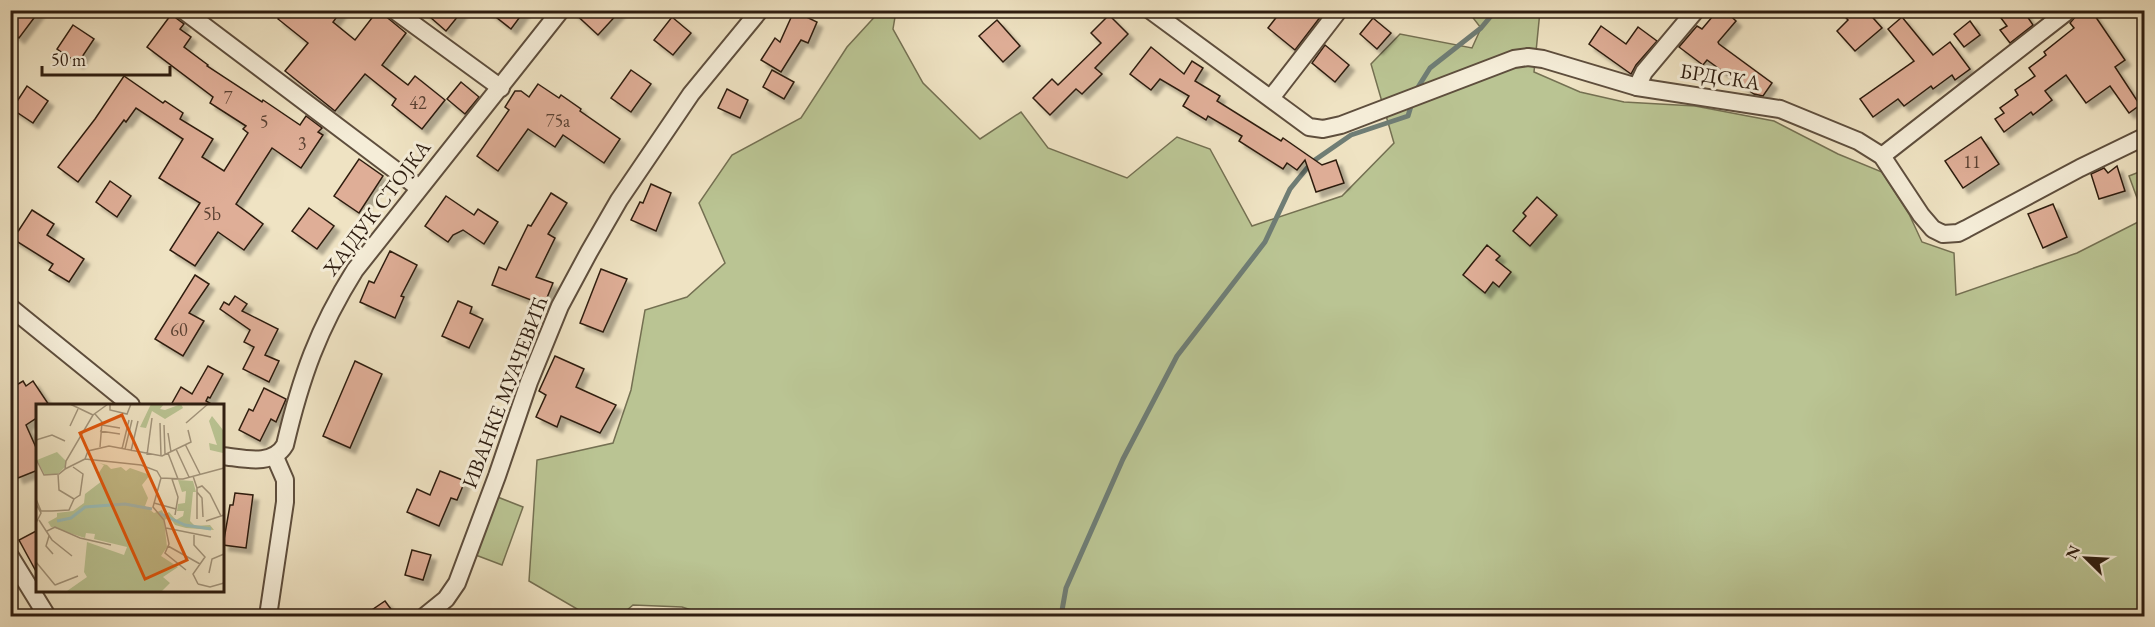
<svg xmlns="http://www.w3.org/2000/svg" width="2155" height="627" font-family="'EB Garamond',serif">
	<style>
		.green { fill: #bac493; stroke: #747052; stroke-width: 1.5 }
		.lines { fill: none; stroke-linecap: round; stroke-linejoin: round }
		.stream { stroke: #6f7d75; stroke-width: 5 }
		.building { fill: #dfae97; stroke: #2e1d10; stroke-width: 1.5; filter: url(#shadow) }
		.street-casing { stroke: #5e4e3d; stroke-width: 20 }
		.street { stroke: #f5edd8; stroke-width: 16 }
		.labels { text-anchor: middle; stroke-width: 6; stroke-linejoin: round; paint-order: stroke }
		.number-label { font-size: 18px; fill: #5a4132 }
		.street-label { font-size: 21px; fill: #2e1d10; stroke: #f5edd8 }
		.inset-river { fill: none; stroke: #9abdb8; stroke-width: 3 }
		.inset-road { fill: none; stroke: #a2947b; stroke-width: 1.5 }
		.view { fill: #df560c; fill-opacity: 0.15; stroke: #df560c; stroke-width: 3 }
		.inset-edge { fill: none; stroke: #2e1d10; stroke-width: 3 }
	</style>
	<defs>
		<filter id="shadow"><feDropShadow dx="5.5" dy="5.5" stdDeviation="1.5" flood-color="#0004"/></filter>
	</defs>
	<rect width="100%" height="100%" fill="#efe3c3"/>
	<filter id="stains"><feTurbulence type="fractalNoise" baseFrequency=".00333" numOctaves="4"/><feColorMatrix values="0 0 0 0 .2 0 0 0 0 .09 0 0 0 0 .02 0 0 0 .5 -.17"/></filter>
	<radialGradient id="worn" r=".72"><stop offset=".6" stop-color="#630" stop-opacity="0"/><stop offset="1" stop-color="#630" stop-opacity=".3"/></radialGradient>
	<g class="green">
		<path d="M1467,10L1540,11L1534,72L1580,92L1624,102L1695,106L1774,121L1838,154L1882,172L1909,214L1922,242L1954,253L1956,295L2077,253L2144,219V616H710L682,607L633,605L620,616H589L529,581L537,460L613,443L631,390L645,310L687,297L725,263L699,203L732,155L801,118L847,47L880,11H896L893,29L923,83L980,139L1021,112L1048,148L1127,178L1177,137L1210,149L1252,226L1342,196L1394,143L1371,64L1400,34L1472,48L1481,28Z"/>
		<path d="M2144,170V217L2129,176Z"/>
		<path d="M495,496L523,507L502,565L473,554Z"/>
	</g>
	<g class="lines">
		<g class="stream">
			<path d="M1415,92L1430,68L1481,28L1496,10"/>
			<path d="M1061,616L1066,588L1123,459L1177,356L1265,242L1290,189L1312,162L1351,135L1408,116L1411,106"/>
		</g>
	</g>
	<g class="building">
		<path d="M10,10H40L19,38L10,31Z"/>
		<path d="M285,10H342L333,22L355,40L378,10L406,33L382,65L408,85L415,76L445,100L422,129L392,105L396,99L365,74L335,111L285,71L308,43L278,19Z"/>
		<path d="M422,10H463L446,31Z"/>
		<path d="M487,10H525L511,29Z"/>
		<path d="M571,10H621L598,35Z"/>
		<path d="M1282,10H1315L1321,16L1295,50L1268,28Z"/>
		<path d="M1718,10H1724L1736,21L1718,42L1719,44L1772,83L1763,96L1754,94L1707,60L1703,65L1679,47L1697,26L1702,29Z"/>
		<path d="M1839,10H1866L1882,28L1855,51L1837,31L1848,20Z"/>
		<path d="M1995,10H2023L2033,25L2010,43L2000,30L2007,26Z"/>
		<path d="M2081,10H2091L2125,60L2115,67L2140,105L2129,113L2110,86L2086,103L2066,75L2045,91L2052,100L2033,115L2031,112L2004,132L1995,119L2004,113L2000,108L2018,95L2015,90L2035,76L2029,68L2046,55L2044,52L2074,28L2070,23Z"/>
		<path d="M794,11L817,22L808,43L801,40L781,72L761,60L775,38L780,42Z"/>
		<path d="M173,12L176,18L184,24L180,29L191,37L184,47L208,65L207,66L262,102L263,100L300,125L306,116L322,128L318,132L323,135L301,168L272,148L236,204L263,224L244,250L218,232L195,266L170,250L200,203L159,178L183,139L136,108L126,122L124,120L78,182L58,167L95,119L124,76L163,103L165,101L183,113L180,119L213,139L202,157L224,171L248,133L243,129L246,126L210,103L213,97L147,47Z"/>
		<path d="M1109,15L1128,34L1095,68L1102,74L1082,94L1076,89L1050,115L1033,98L1052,79L1058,85L1101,43L1091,33Z"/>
		<path d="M672,17L691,33L673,55L654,40Z"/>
		<path d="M1902,17L1933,55L1950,42L1970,69L1955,80L1952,75L1933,89L1931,86L1904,106L1898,99L1873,117L1860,99L1914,61L1888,29Z"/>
		<path d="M1373,18L1391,33L1377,49L1360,34Z"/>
		<path d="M997,20L1020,46L1003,62L979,36Z"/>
		<path d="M1970,21L1980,35L1964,47L1954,34Z"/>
		<path d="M73,25L94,39L78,63L57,49Z"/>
		<path d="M1601,26L1626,44L1638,27L1657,41L1636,65L1631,74L1589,44Z"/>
		<path d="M1325,45L1349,65L1335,82L1312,63Z"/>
		<path d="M1151,47L1184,74L1192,61L1203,68L1195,81L1220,96L1217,101L1281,141L1283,138L1322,165L1336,160L1344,183L1316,192L1305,160L1297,170L1287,163L1283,169L1239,141L1242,136L1208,116L1206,120L1183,106L1189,96L1160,79L1151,90L1130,74Z"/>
		<path d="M631,70L651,84L631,112L611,98Z"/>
		<path d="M772,70L794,82L784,99L763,87Z"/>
		<path d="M461,82L479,97L465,114L447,99Z"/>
		<path d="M538,84L559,98L561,95L581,109L580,111L620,139L604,163L563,135L555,147L528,129L498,171L477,156L509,110L505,107L515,91H521L529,97Z"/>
		<path d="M27,86L48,101L33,123L12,109Z"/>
		<path d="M727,89L748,100L740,118L718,108Z"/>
		<path d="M1981,137L1999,164L1963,188L1945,161Z"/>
		<path d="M359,159L383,176L359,213L334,196Z"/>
		<path d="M2117,166L2125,191L2099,199L2091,174L2104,168L2108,173Z"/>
		<path d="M110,181L131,196L117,217L96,202Z"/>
		<path d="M651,184L671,193L656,231L631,220L640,202L643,203Z"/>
		<path d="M551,193L567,203L548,234L555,238L536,277L553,283L544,305L492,285L499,267L506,270L528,225L531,226Z"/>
		<path d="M446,196L474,215L478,209L498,222L484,244L463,230L453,235L448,242L425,226Z"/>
		<path d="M1537,197L1557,215L1530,246L1513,231L1526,216L1523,213Z"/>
		<path d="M2053,204L2067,237L2043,248L2028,214Z"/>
		<path d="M309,208L334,226L317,249L292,231Z"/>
		<path d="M32,210L54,224L47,235L84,259L69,282L49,270L53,264L13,239Z"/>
		<path d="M1487,245L1500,256L1496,260L1511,272L1499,287L1493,282L1485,293L1463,275Z"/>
		<path d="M390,251L417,265L401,296L404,297L395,318L360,302L369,281L374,283Z"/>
		<path d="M601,269L627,279L603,332L580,323Z"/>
		<path d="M195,275L209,284L189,313L204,321L183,356L155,339Z"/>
		<path d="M235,296L247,304L242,311L278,329L265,355L279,361L269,382L243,369L254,347L244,342L250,330L220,309L224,302L229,305Z"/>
		<path d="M458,301L472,307L470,313L483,319L469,348L442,336Z"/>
		<path d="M555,356L584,369L576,387L616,405L600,433L561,416L557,427L536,417L546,395L539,391Z"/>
		<path d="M355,361L382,374L350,448L323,436Z"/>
		<path d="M208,366L223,374L210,398L208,397L206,401L213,405H171L181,387L192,394Z"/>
		<path d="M23,381L26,386L33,381L49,405H38V417L26,425L38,452V470L18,478L10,461V389Z"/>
		<path d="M264,388L286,399L276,422L271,419L260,441L239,430L249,409L253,411Z"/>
		<path d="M440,471L465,481L457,500L451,498L439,526L407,512L417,489L430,495Z"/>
		<path d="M235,493L253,495L246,548L223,545L230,505H233Z"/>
		<path d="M38,530V575L19,540Z"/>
		<path d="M412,550L431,555L423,580L405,575Z"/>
		<path d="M385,601L396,616H363Z"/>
	</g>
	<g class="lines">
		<defs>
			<g id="street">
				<path d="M183,10L419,188"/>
				<path d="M394,10L501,88"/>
				<path d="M1150,10L1309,127L1323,129L1341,125L1514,59L1528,57L1543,59L1637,87L1780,109L1858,141L1882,156L1921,215L1933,229L1943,234L1958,233L1966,229L2080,168L2144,137"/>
				<path d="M1637,87L1644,72L1696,10"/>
				<path d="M1271,98L1339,10"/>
				<path d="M1882,156L2069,10"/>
				<path d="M10,307L131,405"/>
				<path d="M222,456C243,458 272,467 285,445C301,377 318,329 355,270L561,10"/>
				<path d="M10,556L47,616"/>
				<path d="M268,616L285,502V480L275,457"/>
				<path d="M425,616L446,599L457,583L497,476L529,382L560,306L589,252L619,200L691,94L760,10"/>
			</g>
		</defs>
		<use href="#street" class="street-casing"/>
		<use href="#street" class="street"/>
	</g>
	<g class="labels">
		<g class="number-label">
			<text x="228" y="104">7</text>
			<text x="418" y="109">42</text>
			<text x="558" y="127">75a</text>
			<text x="264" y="128">5</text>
			<text x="302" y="150">3</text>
			<text x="1972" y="168">11</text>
			<text x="212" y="220">5b</text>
			<text x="179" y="336">60</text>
		</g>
		<g class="street-label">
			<text transform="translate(1720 77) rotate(9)" y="7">БРДСКА</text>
			<text transform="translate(377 208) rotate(-53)" y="7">ХАЈДУК СТОЈКА</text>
			<text transform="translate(505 392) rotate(-69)" y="7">ИВАНКЕ МУАЧЕВИЋ</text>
		</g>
	</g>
	<g transform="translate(36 404)">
		<rect width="188" height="188" fill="#efe3c3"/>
		<path d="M115,0H128L124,5L129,6L145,0L147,4L129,15L116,7L110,24L104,23ZM176,12L187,26V49L174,46L173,39L181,41L173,17ZM21,48L30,57L29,63L22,70L9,71L1,56ZM63,59L71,61L75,65L85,63L90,67L94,64L114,71L106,81L112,94L109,102L118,109L126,106L128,111L133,108L140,116L147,112L148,107H141L142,100L149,99L150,87L146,88L142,76L157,77L160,88H157L154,117L159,122L174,121L178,126L150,124L139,121L134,114L128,116L131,143L125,152L142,163L127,173L134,179L126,187H31L51,173L48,168L51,138L88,151L91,143L58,135L59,130L50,129L49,134L15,123L12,118L21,113V109L37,107L48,99L49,90L66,77L62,70L68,61Z" fill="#bac493"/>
		<path class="inset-river" d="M123,109L149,121L175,125M21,117L35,114L49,103L89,100L116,105"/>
		<path class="inset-road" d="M34,0L57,11M74,0V6L91,10L95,0M59,10L66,18L64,43M124,19L125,52M150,19L172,0M66,21L84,24M128,21L129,50M34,22L42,5M64,27L84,30M132,29L135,48M0,36L16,31L29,37M149,40L164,70M86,45L93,16M89,45L96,16M140,45L153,73M95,47L102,17M132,49L142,75M111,51L116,14M0,55L8,71L23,70L29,65L30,57L57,11L72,0M49,55L52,47L73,42L126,52L155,38L152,26M49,55L105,61L121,67L125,74M37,63L47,70L44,91L38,95M29,65L49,55M22,70L23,86L38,95M157,72L161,84V115M125,74L117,103L128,116L133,140L129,149L150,166M125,74L147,75L188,64M136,75L142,93L139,111M161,84L166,82L174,90L185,112M161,88L166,94L167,113M0,95L5,107H16L33,106L38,95M118,99L140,105M0,100L5,109L0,119M3,116L16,136L36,152M170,117L188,111M130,124L175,133M11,127L19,123L44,134L75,141M158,131V141L169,153L157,170L162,180M13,132L10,142L17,150M132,142L164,160M0,158L19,181M173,169L176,155L188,150M162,180L174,183L188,179M19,181L42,172"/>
		<path class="view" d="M86,11L151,156L109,175L44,29Z"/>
		<rect width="188" height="188" class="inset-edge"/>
	</g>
	<rect width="2155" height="627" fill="none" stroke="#efe3c3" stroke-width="36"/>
	<rect x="12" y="12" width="2131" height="603" fill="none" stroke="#2e1d10" stroke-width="3"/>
	<rect x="18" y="18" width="2119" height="591" fill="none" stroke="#2e1d10" stroke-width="1.5"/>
	<g transform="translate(2086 558) rotate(294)" stroke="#f5edd8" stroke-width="4.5" paint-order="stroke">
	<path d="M0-4.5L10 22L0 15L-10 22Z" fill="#2e1d10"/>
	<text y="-9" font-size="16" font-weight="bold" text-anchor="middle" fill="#2e1d10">N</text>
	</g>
	<path d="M42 66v9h128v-9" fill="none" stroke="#2e1d10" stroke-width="3"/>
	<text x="51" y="66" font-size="18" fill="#2e1d10" stroke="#f5edd8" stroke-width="4.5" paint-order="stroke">50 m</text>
	<rect width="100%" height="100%" filter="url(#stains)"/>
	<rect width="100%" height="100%" fill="url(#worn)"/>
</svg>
